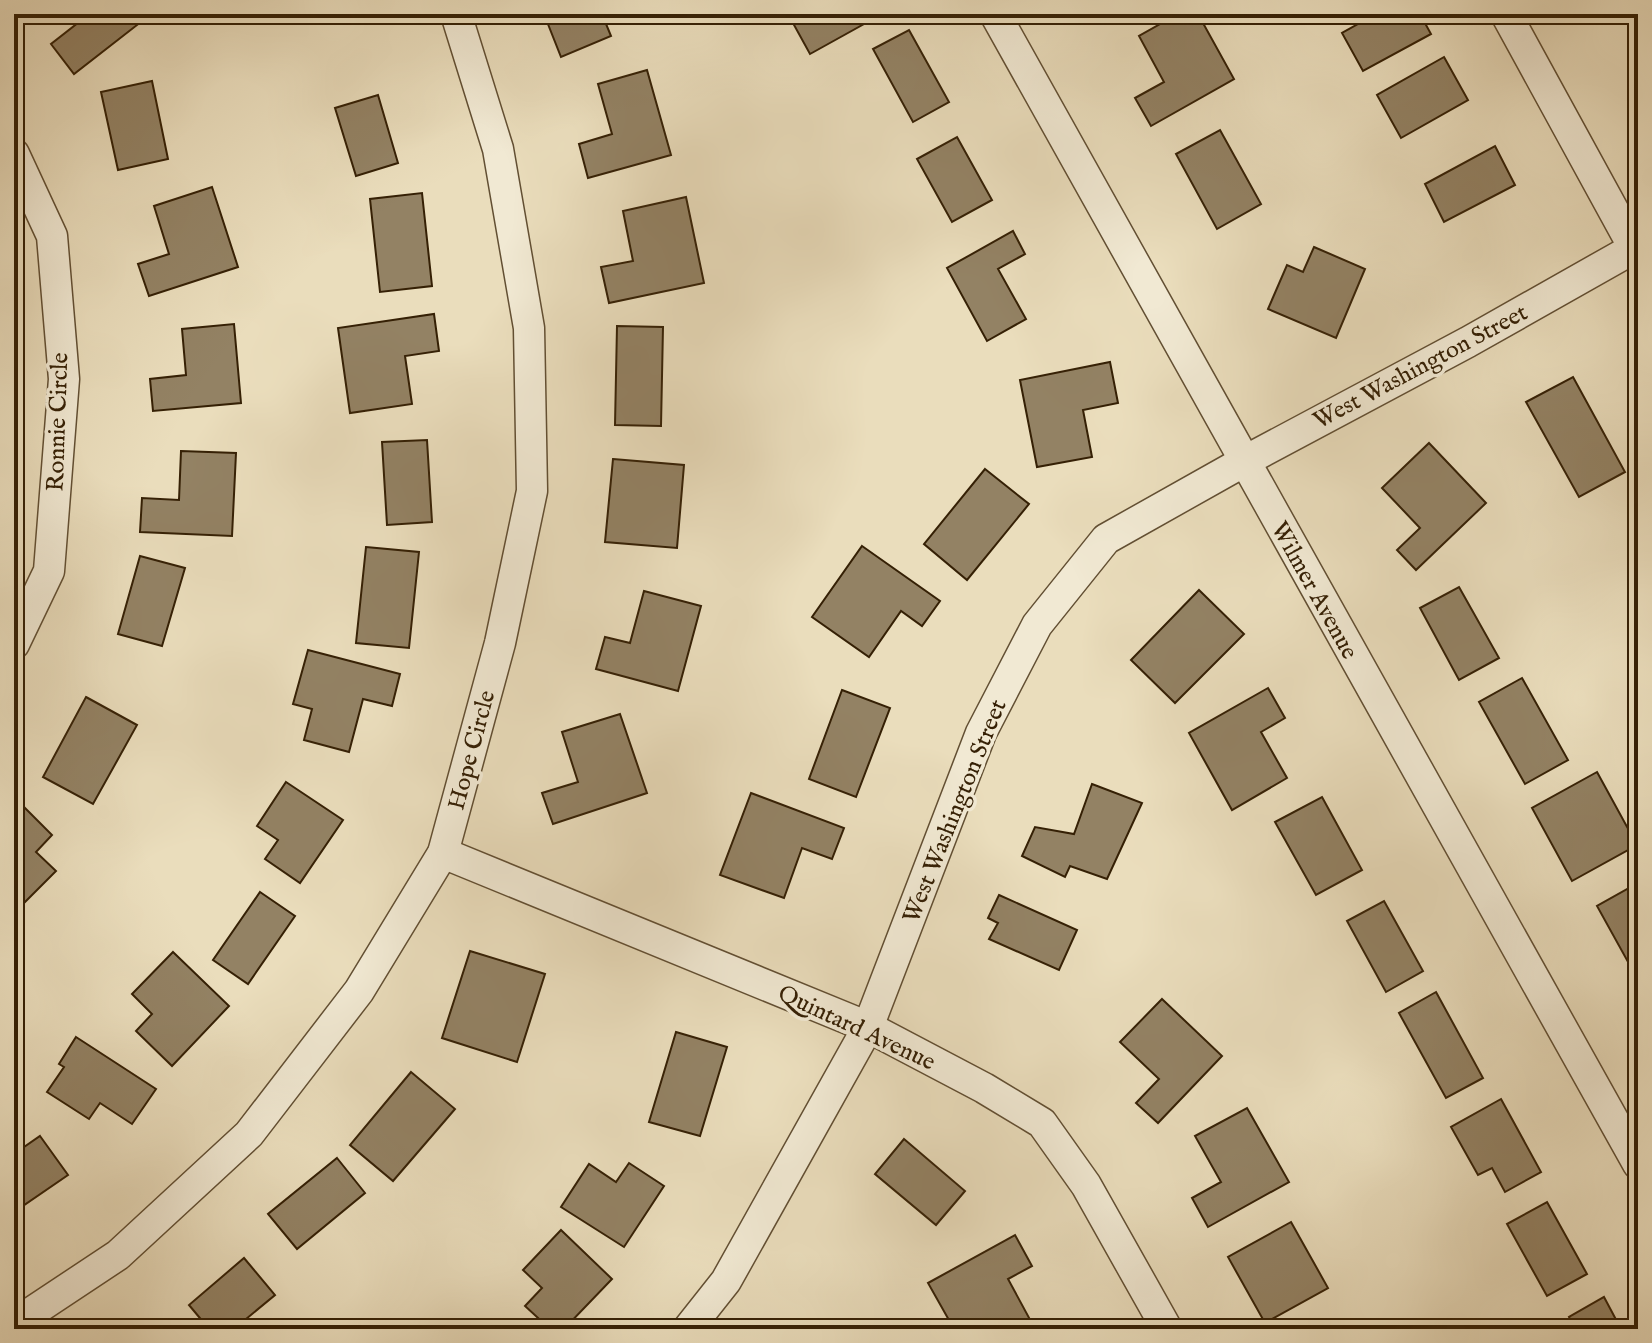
<svg xmlns="http://www.w3.org/2000/svg" width="1652" height="1343" font-family="'IM FELL English',serif">
	<style>
		.building { fill: #938264; stroke: #352005; stroke-width: 2 }
		.lines { fill: none; stroke-linecap: round; stroke-linejoin: round }
		.street-casing { stroke: #624f33; stroke-width: 33 }
		.street { stroke: #f1e9d3; stroke-width: 30 }
		.labels { text-anchor: middle; stroke-width: 7; stroke-linejoin: round; paint-order: stroke }
		.street-label { font-size: 24px; fill: #352005; stroke: #f1e9d3 }
	</style>
	<rect width="100%" height="100%" fill="#eaddbc"/>
	<filter id="stains"><feTurbulence type="fractalNoise" baseFrequency=".0025" numOctaves="4"/><feColorMatrix values="0 0 0 0 .2 0 0 0 0 .09 0 0 0 0 .02 0 0 0 .5 -.17"/></filter>
	<radialGradient id="worn" r=".72"><stop offset=".6" stop-color="#630" stop-opacity="0"/><stop offset="1" stop-color="#630" stop-opacity=".3"/></radialGradient>
	<g class="building">
		<path d="M73,14H142L146,18L74,74L51,44L79,22Z"/>
		<path d="M544,14H602L611,36L561,57Z"/>
		<path d="M788,14H882L810,54Z"/>
		<path d="M1178,14H1198L1234,79L1151,126L1135,98L1164,82L1139,36Z"/>
		<path d="M1376,14H1420L1431,34L1363,71L1342,33Z"/>
		<path d="M909,30L949,102L913,122L873,49Z"/>
		<path d="M1444,57L1468,100L1401,138L1377,95Z"/>
		<path d="M647,70L671,155L588,178L579,144L612,134L598,84Z"/>
		<path d="M152,81L168,159L118,170L101,92Z"/>
		<path d="M378,95L398,163L356,176L335,108Z"/>
		<path d="M1220,130L1261,204L1217,229L1176,154Z"/>
		<path d="M957,137L992,200L952,222L917,159Z"/>
		<path d="M1495,146L1515,185L1444,222L1425,184Z"/>
		<path d="M212,187L238,267L149,296L138,264L169,254L154,206Z"/>
		<path d="M422,193L432,286L380,292L370,199Z"/>
		<path d="M686,197L704,283L609,303L601,267L633,261L623,211Z"/>
		<path d="M1013,231L1025,254L998,269L1026,319L987,341L947,268Z"/>
		<path d="M1314,247L1365,269L1336,338L1268,309L1287,265L1303,272Z"/>
		<path d="M434,314L439,351L405,356L412,404L350,413L338,328Z"/>
		<path d="M234,324L241,403L153,411L150,379L186,375L182,329Z"/>
		<path d="M617,326L663,327L661,426L615,425Z"/>
		<path d="M1110,362L1118,403L1083,410L1092,457L1037,467L1020,380Z"/>
		<path d="M1573,377L1625,472L1579,497L1526,402Z"/>
		<path d="M427,440L432,522L387,525L382,442Z"/>
		<path d="M1429,443L1486,503L1416,570L1397,550L1420,528L1382,488Z"/>
		<path d="M181,451L236,453L232,536L140,532L142,498L179,500Z"/>
		<path d="M613,459L684,465L677,548L605,542Z"/>
		<path d="M985,469L1029,504L967,580L924,544Z"/>
		<path d="M862,546L940,601L922,626L901,611L869,657L812,617Z"/>
		<path d="M366,547L419,552L409,648L356,643Z"/>
		<path d="M140,556L185,568L162,646L118,634Z"/>
		<path d="M1459,587L1499,658L1459,680L1420,608Z"/>
		<path d="M1199,590L1244,634L1175,703L1131,660Z"/>
		<path d="M644,591L701,606L678,691L596,669L605,637L630,643Z"/>
		<path d="M308,650L400,674L392,706L363,699L349,752L304,740L312,709L293,704Z"/>
		<path d="M1522,678L1568,760L1525,784L1479,702Z"/>
		<path d="M1268,688L1285,718L1261,732L1287,778L1232,810L1189,733Z"/>
		<path d="M842,690L890,708L856,797L809,779Z"/>
		<path d="M86,697L137,725L93,804L43,777Z"/>
		<path d="M620,714L647,793L553,824L542,793L578,782L562,732Z"/>
		<path d="M1597,772L1637,845L1572,881L1532,808Z"/>
		<path d="M286,782L343,820L300,883L265,859L278,840L257,826Z"/>
		<path d="M1092,784L1142,803L1107,879L1070,866L1065,877L1022,856L1035,827L1074,834Z"/>
		<path d="M751,793L844,828L832,859L802,848L784,898L720,875Z"/>
		<path d="M1322,797L1362,870L1316,895L1275,822Z"/>
		<path d="M25,808L52,835L36,852L56,871L17,910L14,907V819Z"/>
		<path d="M1638,883V980L1597,906Z"/>
		<path d="M260,892L295,916L248,984L213,960Z"/>
		<path d="M999,895L1077,930L1059,970L989,939L998,923L988,918Z"/>
		<path d="M1384,901L1423,971L1386,992L1347,921Z"/>
		<path d="M470,951L545,974L517,1062L442,1038Z"/>
		<path d="M173,952L229,1006L172,1066L136,1031L152,1014L132,994Z"/>
		<path d="M1436,992L1483,1078L1446,1098L1399,1013Z"/>
		<path d="M1162,999L1222,1056L1158,1123L1136,1103L1159,1079L1120,1042Z"/>
		<path d="M676,1032L727,1047L700,1136L649,1122Z"/>
		<path d="M76,1037L156,1089L132,1124L100,1103L89,1119L47,1092L64,1067L59,1064Z"/>
		<path d="M411,1072L455,1109L393,1181L350,1145Z"/>
		<path d="M1501,1099L1541,1172L1505,1192L1492,1168L1478,1175L1451,1127Z"/>
		<path d="M1247,1108L1289,1182L1208,1227L1192,1198L1221,1182L1195,1136Z"/>
		<path d="M40,1136L68,1175L14,1212V1154Z"/>
		<path d="M904,1139L965,1191L936,1225L875,1174Z"/>
		<path d="M337,1158L365,1193L297,1249L268,1214Z"/>
		<path d="M629,1163L664,1186L624,1247L561,1207L589,1164L616,1182Z"/>
		<path d="M1547,1202L1587,1274L1547,1296L1507,1224Z"/>
		<path d="M1291,1222L1328,1288L1265,1323L1228,1257Z"/>
		<path d="M561,1230L612,1279L564,1329H550L525,1306L542,1288L523,1270Z"/>
		<path d="M1015,1235L1032,1266L1008,1279L1034,1327L1030,1329H954L928,1283Z"/>
		<path d="M244,1258L275,1295L234,1329H209L189,1305Z"/>
		<path d="M1604,1297L1621,1329H1575L1569,1317Z"/>
	</g>
	<g class="lines">
		<defs>
			<g id="street">
				<path d="M995,14L1638,1164"/>
				<path d="M1506,14L1634,248"/>
				<path d="M14,154L52,236L64,379L49,571L14,644"/>
				<path d="M443,853L868,1027L984,1088L1042,1123L1086,1185L1167,1329"/>
				<path d="M14,1324L118,1255L249,1134L359,991L443,853L500,643L532,491L529,328L498,149L456,14"/>
				<path d="M688,1329L726,1281L868,1027L981,733L1037,625L1106,539L1243,462L1468,342L1638,246"/>
			</g>
		</defs>
		<use href="#street" class="street-casing"/>
		<use href="#street" class="street"/>
	</g>
	<g class="labels">
		<g class="street-label">
			<text transform="translate(1420 366) rotate(-28)" y="8">West Washington Street</text>
			<text transform="translate(57 422) rotate(-88)" y="8">Ronnie Circle</text>
			<text transform="translate(1315 590) rotate(61)" y="8">Wilmer Avenue</text>
			<text transform="translate(471 750) rotate(-75)" y="8">Hope Circle</text>
			<text transform="translate(954 811) rotate(-68)" y="8">West Washington Street</text>
			<text transform="translate(857 1027) rotate(25)" y="8">Quintard Avenue</text>
		</g>
	</g>
	<rect width="1652" height="1343" fill="none" stroke="#eaddbc" stroke-width="48"/>
	<rect x="16" y="16" width="1620" height="1311" fill="none" stroke="#352005" stroke-width="4"/>
	<rect x="24" y="24" width="1604" height="1295" fill="none" stroke="#352005" stroke-width="2"/>
	<rect width="100%" height="100%" filter="url(#stains)"/>
	<rect width="100%" height="100%" fill="url(#worn)"/>
</svg>
